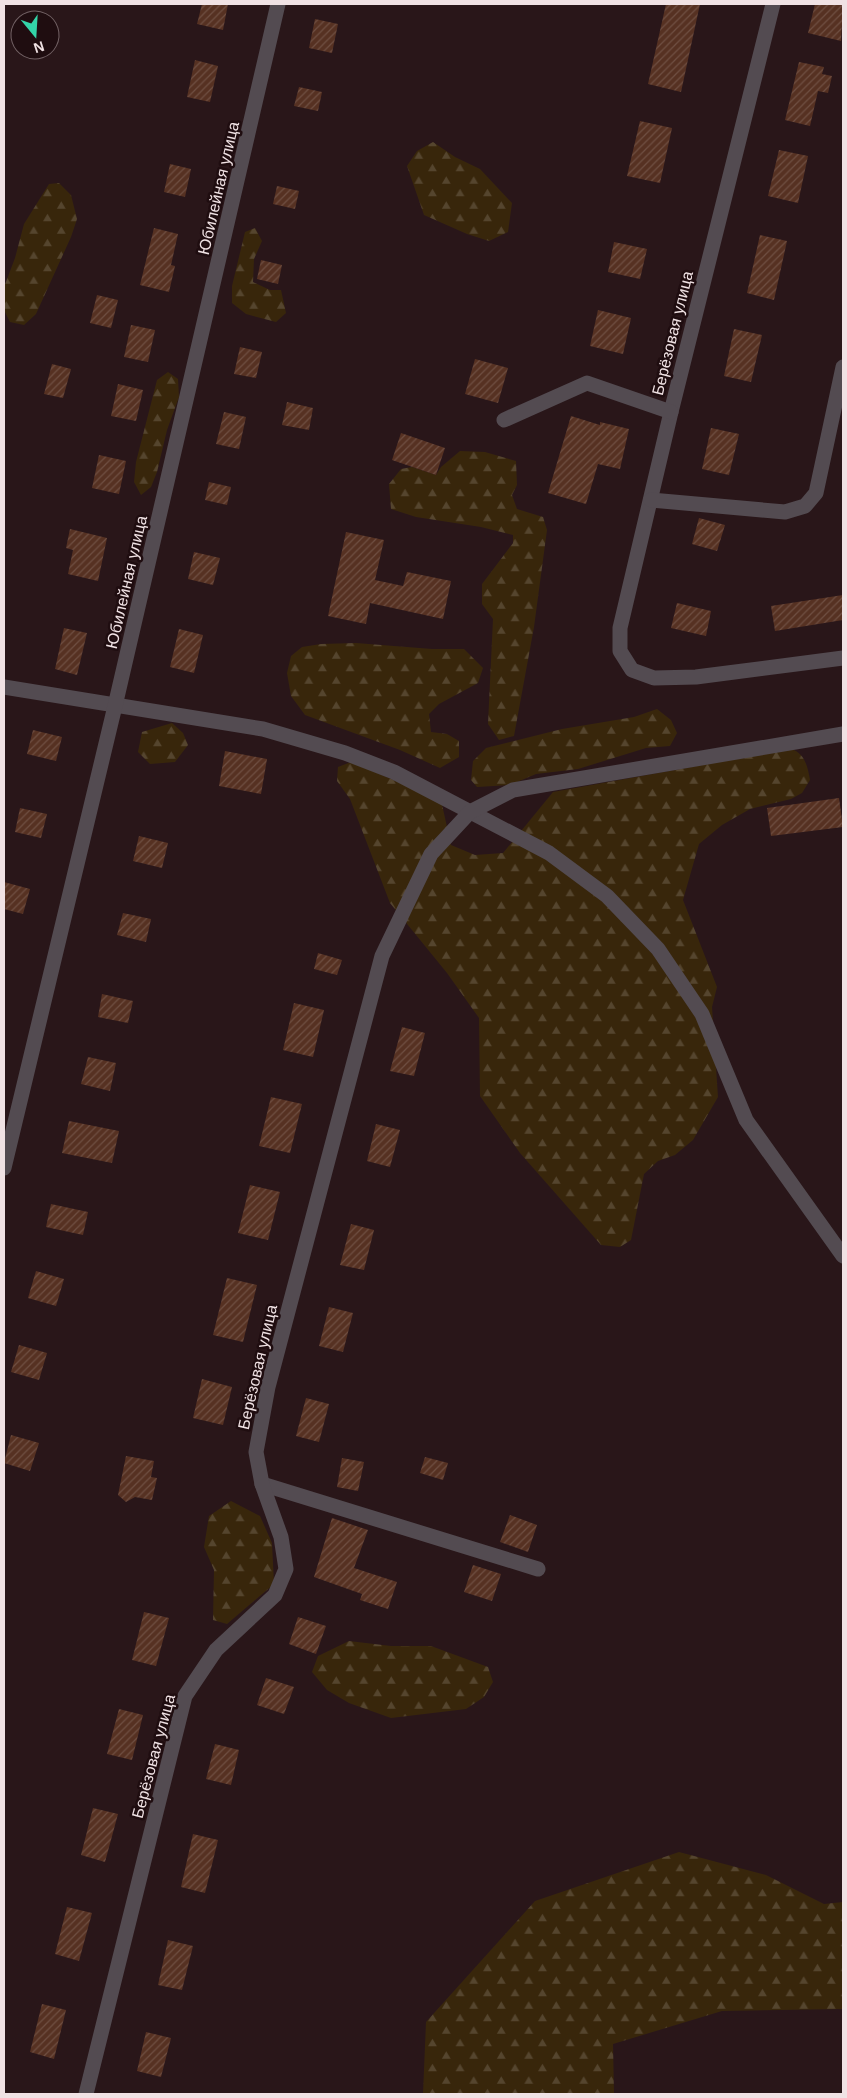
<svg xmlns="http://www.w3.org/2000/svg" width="847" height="2098" font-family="Helvetica,sans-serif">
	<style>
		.forest { fill: url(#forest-firs) }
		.building { fill: url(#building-hatch) }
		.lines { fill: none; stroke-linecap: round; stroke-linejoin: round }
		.minor { stroke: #534b51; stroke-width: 15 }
		.labels { text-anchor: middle; stroke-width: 5; stroke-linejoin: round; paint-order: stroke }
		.street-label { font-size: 16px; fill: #f0e2e4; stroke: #1f0d10 }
	</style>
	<defs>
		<pattern id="forest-firs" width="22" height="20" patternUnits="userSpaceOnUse" patternTransform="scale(1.25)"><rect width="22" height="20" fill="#38260b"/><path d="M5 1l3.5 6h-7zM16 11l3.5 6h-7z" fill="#55452e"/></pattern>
		<pattern id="building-hatch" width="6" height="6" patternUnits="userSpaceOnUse" patternTransform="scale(1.25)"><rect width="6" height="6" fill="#563122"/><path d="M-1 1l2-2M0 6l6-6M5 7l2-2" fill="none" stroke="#6f4f42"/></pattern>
	</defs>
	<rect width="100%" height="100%" fill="#291619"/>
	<g class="forest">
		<path d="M433,142L455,157L480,169L512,203L508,232L489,241L467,234L424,215L407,166L417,151Z"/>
		<path d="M59,183L71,195L77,219L71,237L36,314L24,325L10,322L4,310V287L15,258L24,224L49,184Z"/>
		<path d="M255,228L262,241L254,259L253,282L270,290H281L286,313L276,322L246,314L232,303V286L245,232Z"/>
		<path d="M168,372L178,379L179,397L167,430L157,472L151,487L141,495L134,482L136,462L157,380Z"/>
		<path d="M460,451L485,452L516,461L517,485L512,495L517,509L543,517L547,530L534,627L514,736L499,740L488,724L493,619L482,604V584L513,543V535L481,527L416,517L391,509L389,484L401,469L412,467L436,475L441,467Z"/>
		<path d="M356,643L432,649H464L483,668L478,683L439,704L429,714L431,732L447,734L459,741V757L440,768L400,750L305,715L291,696L287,673L291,656L302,647L321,644Z"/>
		<path d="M657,709L671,720L677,733L670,746L646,748L578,769L536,774L510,785L477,787L471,780L473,761L486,748L562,729L634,717Z"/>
		<path d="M172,723L183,733L188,745L175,762L150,764L138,752L142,732Z"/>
		<path d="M791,749C805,753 808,768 810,780L802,793L791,799L750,809L722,825L699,844L683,900L717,987L712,1007L718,1097L693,1140L675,1155L658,1161L644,1174L631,1240L620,1247L601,1245L520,1153L480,1096L479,1018L447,973L390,903L350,799L337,781L338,767L351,762L441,800L451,845L475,855L503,853L553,792Z"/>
		<path d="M231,1501L260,1516L272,1543L274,1584L227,1624L213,1620L214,1570L204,1547L209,1516Z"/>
		<path d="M349,1641L391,1646H431L488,1667L493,1682L484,1697L466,1709L391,1718L349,1703L327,1690L312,1672L318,1656Z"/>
		<path d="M679,1852L766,1875L824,1904L843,1902V2009L722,2011L613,2044L614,2094H423L426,2022L535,1901Z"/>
	</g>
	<g class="building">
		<path d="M202,4H228L223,30L197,24Z"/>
		<path d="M666,4H700L681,92L648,84Z"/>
		<path d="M815,4H843L841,41L808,33Z"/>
		<path d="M315,19L338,24L332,53L309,48Z"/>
		<path d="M195,60L218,66L210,102L187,97Z"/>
		<path d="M799,62L824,67L822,74L832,76L828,93L818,91L810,126L785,120Z"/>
		<path d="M299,87L322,92L318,111L294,106Z"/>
		<path d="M640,121L672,128L660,183L627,176Z"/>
		<path d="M779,150L808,156L798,203L768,196Z"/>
		<path d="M170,164L191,169L185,197L164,192Z"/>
		<path d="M277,186L299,191L295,209L273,204Z"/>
		<path d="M154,228L178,234L171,265L175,266L169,292L140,285Z"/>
		<path d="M760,235L787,241L774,300L747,293Z"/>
		<path d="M614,242L647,249L640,279L608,272Z"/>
		<path d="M261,260L282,265L278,284L257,279Z"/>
		<path d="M97,295L118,300L111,328L90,323Z"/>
		<path d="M598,310L631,318L623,354L590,346Z"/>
		<path d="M131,325L155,330L148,362L124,357Z"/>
		<path d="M734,329L762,335L751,382L724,376Z"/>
		<path d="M240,347L262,352L256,378L234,374Z"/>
		<path d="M475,359L508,368L498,403L465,394Z"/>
		<path d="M52,364L71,369L63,398L44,394Z"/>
		<path d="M118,384L143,390L136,421L111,416Z"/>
		<path d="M287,402L313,408L309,430L282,425Z"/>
		<path d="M224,412L246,417L239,449L216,444Z"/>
		<path d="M571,416L600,425V422L629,429L620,469L598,464L586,504L548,493Z"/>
		<path d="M711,428L739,434L729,475L702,469Z"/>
		<path d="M401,433L445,448L436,475L392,460Z"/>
		<path d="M99,455L126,461L119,494L92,488Z"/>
		<path d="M209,482L231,487L227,505L205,500Z"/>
		<path d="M699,518L725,525L717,551L692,544Z"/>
		<path d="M70,529L107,538L98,581L68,574L73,550L66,548Z"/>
		<path d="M346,532L384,540L375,580L403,586L407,572L451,581L443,619L370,603L366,624L328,616Z"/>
		<path d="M194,552L220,558L213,585L188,579Z"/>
		<path d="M843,595V620L775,631L771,606Z"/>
		<path d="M677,603L711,611L706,636L671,628Z"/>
		<path d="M64,628L87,633L77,675L55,669Z"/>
		<path d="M179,629L203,635L194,673L170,667Z"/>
		<path d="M33,730L62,737L56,761L27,754Z"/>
		<path d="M225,751L267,759L261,794L219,786Z"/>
		<path d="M839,798L843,827L771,836L767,808Z"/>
		<path d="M20,808L47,814L41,838L15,832Z"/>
		<path d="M139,836L168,843L162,868L133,861Z"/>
		<path d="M4,882L30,889L23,914L4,909Z"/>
		<path d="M123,913L151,919L146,942L117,935Z"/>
		<path d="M318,953L342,960L337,975L314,969Z"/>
		<path d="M102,994L133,1001L128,1023L98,1017Z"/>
		<path d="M294,1003L324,1010L313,1057L283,1050Z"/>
		<path d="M402,1027L425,1033L414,1076L390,1071Z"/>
		<path d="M88,1057L116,1063L110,1091L81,1084Z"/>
		<path d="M271,1097L302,1104L290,1153L259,1146Z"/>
		<path d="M69,1121L119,1131L112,1163L62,1153Z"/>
		<path d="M376,1124L400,1130L390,1167L367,1161Z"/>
		<path d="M250,1185L280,1192L268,1240L238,1233Z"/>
		<path d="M51,1204L88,1212L83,1235L46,1227Z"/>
		<path d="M351,1224L374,1230L364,1270L340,1265Z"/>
		<path d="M36,1271L64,1279L56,1306L28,1298Z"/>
		<path d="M227,1278L257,1285L243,1342L213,1335Z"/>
		<path d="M329,1307L353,1313L343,1352L319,1346Z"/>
		<path d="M19,1345L47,1353L39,1380L11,1372Z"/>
		<path d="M202,1379L232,1387L223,1425L193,1418Z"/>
		<path d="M306,1398L329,1404L319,1442L296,1436Z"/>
		<path d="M11,1435L39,1443L30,1471L4,1463Z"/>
		<path d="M126,1456L154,1461L151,1477L157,1478L152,1500L135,1497L126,1502L118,1495Z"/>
		<path d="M425,1457L448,1463L443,1480L420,1473Z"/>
		<path d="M342,1458L364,1462L358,1491L337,1487Z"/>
		<path d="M510,1515L537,1525L528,1552L500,1542Z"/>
		<path d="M332,1518L368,1530L354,1568L397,1582L388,1609L360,1600L362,1594L314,1577Z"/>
		<path d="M473,1565L501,1574L492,1601L464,1592Z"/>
		<path d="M144,1612L169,1618L156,1666L132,1660Z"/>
		<path d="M298,1617L326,1626L316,1654L289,1644Z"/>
		<path d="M266,1678L294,1687L284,1714L257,1705Z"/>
		<path d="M119,1709L143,1715L132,1760L107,1754Z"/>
		<path d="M215,1744L239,1750L231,1785L206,1779Z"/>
		<path d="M93,1808L118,1814L105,1862L81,1855Z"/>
		<path d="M193,1834L218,1840L205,1893L181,1887Z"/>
		<path d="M67,1907L92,1913L79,1961L55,1954Z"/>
		<path d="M168,1940L193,1946L182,1990L158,1985Z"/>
		<path d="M42,2004L66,2010L54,2059L30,2052Z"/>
		<path d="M146,2032L171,2038L161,2077L137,2071Z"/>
	</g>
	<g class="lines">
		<g class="minor">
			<path d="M773,4L671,412L620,628V651L632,670L654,678L696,677L843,658"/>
			<path d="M504,420L587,383L671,412"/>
			<path d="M651,500L785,512L805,506L816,493L843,367"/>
			<path d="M4,687L263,729L345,753L394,772L549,853L607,896L658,949L702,1014L746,1120L843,1256"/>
			<path d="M4,1168L115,706L278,4"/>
			<path d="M262,1484L538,1569"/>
			<path d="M86,2094L185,1696L216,1650L275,1595L286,1569L281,1537L262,1484L256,1452L268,1387L382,956L431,854L470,812L513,790L843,734"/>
		</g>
	</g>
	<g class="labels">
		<g class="street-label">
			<text transform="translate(218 188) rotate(-77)" y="6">Юбилейная улица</text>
			<text transform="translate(672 333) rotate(-76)" y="6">Берёзовая улица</text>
			<text transform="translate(126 582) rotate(-77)" y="6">Юбилейная улица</text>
			<text transform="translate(257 1367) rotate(-77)" y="6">Берёзовая улица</text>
			<text transform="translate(153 1756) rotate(-75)" y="6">Берёзовая улица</text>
		</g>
	</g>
	<rect width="847" height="2098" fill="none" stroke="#f0e2e4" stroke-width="10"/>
	<g transform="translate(35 35) rotate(162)"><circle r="24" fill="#1f0d10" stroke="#736265"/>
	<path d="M0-4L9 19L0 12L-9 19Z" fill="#33d4a8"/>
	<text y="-8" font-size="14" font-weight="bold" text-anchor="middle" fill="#f0e2e4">N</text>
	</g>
</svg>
